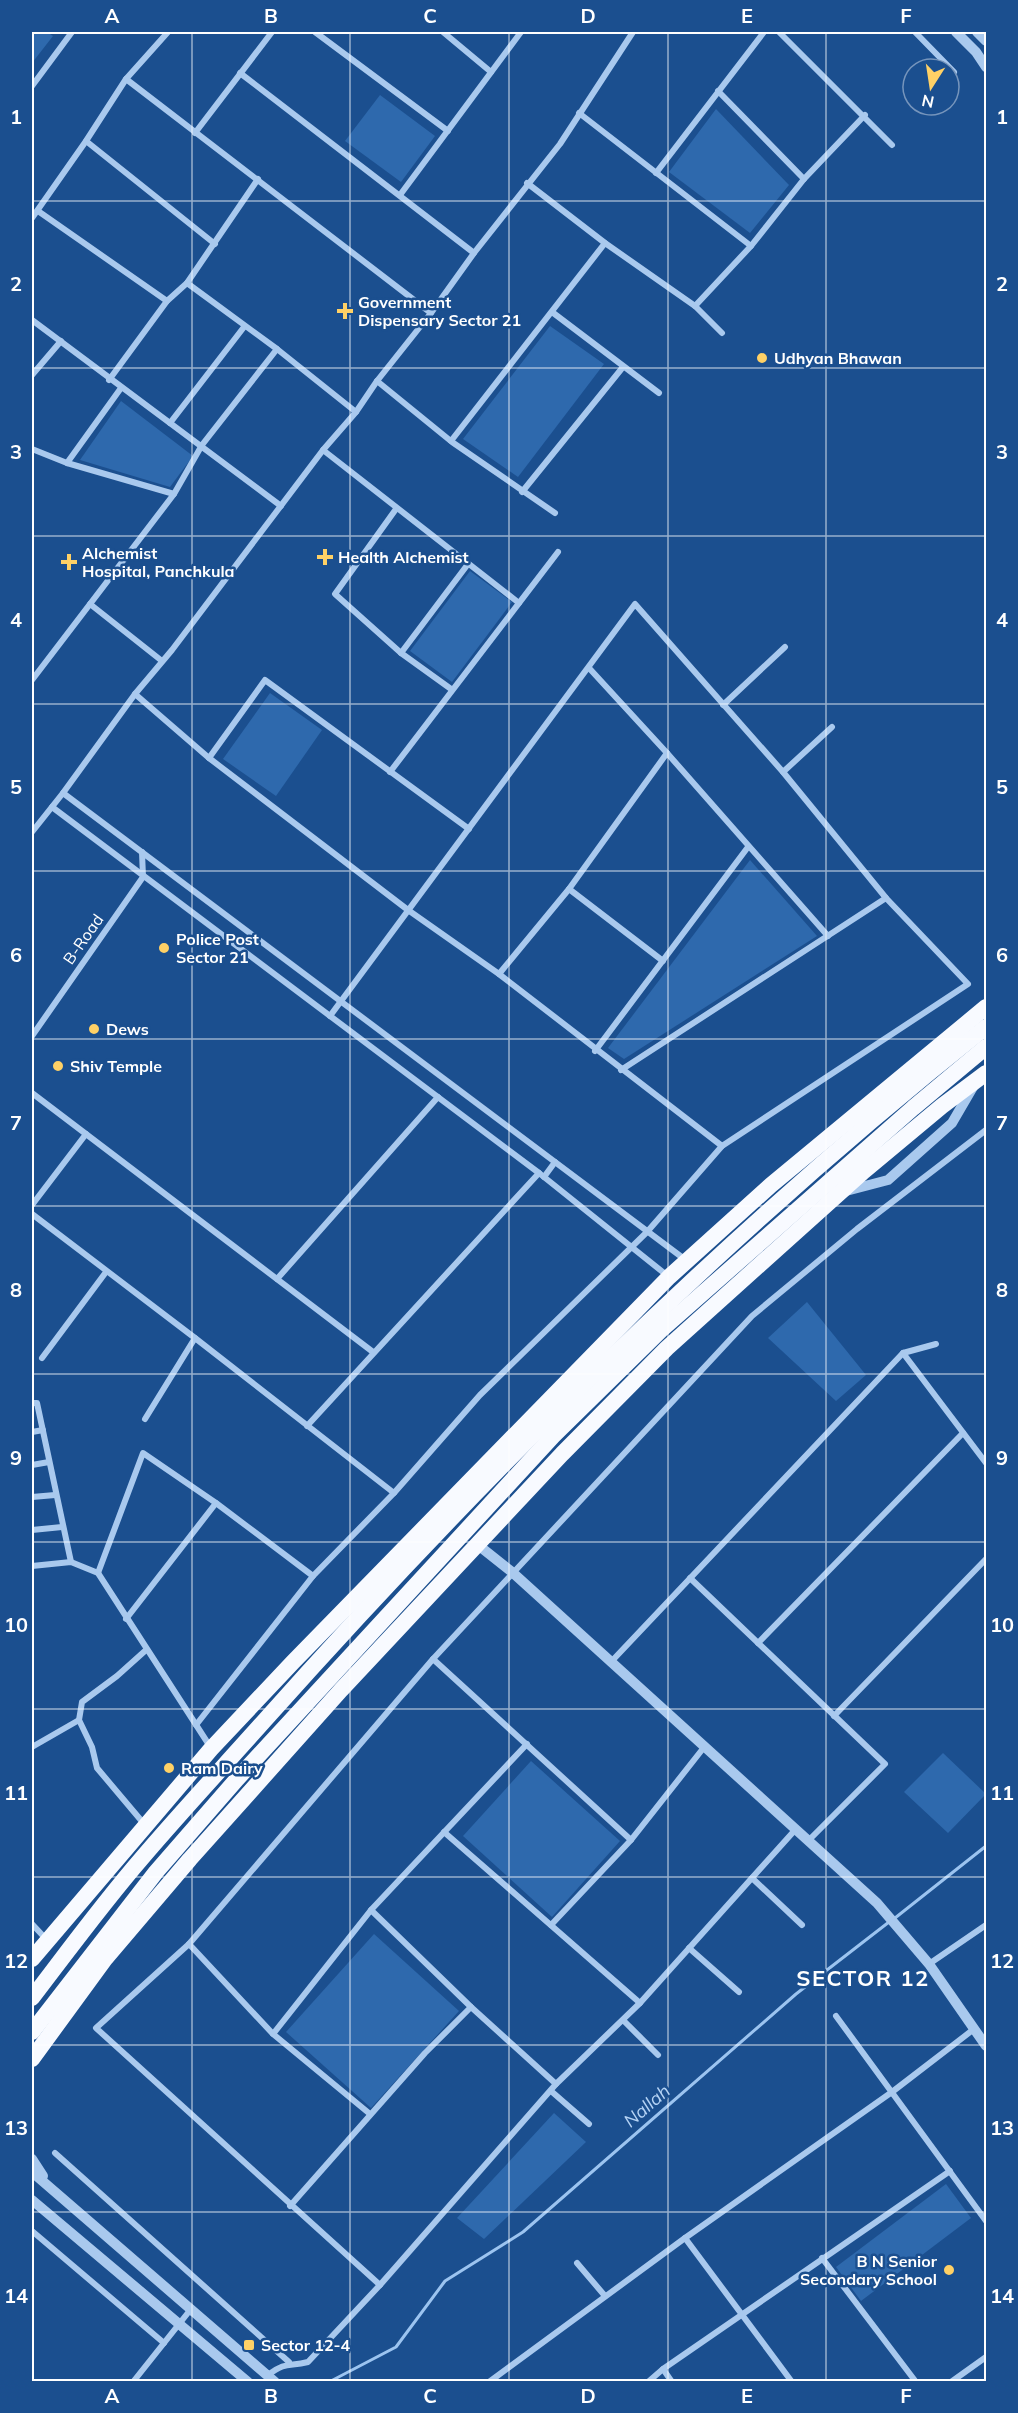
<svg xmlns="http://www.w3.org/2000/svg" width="1018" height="2413" font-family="Mulish,sans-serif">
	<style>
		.green { fill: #2e69ad }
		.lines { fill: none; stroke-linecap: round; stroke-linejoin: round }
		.stream { stroke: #9cc4f0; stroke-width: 3 }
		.minor { stroke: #a9c9ee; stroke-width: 6 }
		.tertiary { stroke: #a9c9ee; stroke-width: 10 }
		.trunk { stroke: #f8faff; stroke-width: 16 }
		.grid { fill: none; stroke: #fff; stroke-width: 1.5; stroke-opacity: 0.55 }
		.poi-dot { fill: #ffd166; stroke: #1b4f8f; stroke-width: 2 }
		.labels { text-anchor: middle; stroke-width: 5; stroke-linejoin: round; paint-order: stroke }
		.poi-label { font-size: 16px; font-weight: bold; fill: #fff; stroke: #1b4f8f; text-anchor: start }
		.street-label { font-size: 16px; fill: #fff; stroke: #1b4f8f }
		.water-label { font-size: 18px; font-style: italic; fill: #b5d3f5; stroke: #1b4f8f }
		.district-label { font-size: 22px; font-weight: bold; letter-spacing: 1.5px; fill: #fff; stroke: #1b4f8f }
		.neatline { fill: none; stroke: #fff; stroke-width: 2 }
		.grid-label { font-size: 20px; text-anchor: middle; font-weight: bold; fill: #fff }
	</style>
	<rect width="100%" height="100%" fill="#1b4f8f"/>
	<g class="green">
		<path d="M32,32H47L53,36L32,63Z"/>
		<path d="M380,95L435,136L401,182L345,141Z"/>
		<path d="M716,109L789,185L750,233L669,172Z"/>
		<path d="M550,326L604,364L518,477L463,439Z"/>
		<path d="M121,401L193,456L170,487L80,460Z"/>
		<path d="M470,571L512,602L452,682L410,651Z"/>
		<path d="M270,693L322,730L276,796L223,759Z"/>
		<path d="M750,860L817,936L624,1059L608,1048Z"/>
		<path d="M807,1302L866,1375L836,1401L768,1338Z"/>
		<path d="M943,1753L986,1794L948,1833L904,1792Z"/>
		<path d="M531,1761L620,1841L552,1917L463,1836Z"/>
		<path d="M374,1934L459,2011L371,2108L286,2032Z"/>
		<path d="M554,2113L586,2142L484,2239L457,2218Z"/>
		<path d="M946,2184L971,2218L861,2301L836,2267Z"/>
	</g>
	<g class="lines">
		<g class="stream">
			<path d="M895,1918L986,1846"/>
			<path d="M329,2382L396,2347L445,2281L523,2232L796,1994L889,1922"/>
		</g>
		<g class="minor">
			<path d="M315,32L448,131"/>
			<path d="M443,32L491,72"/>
			<path d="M779,32L892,145"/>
			<path d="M915,32L954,72"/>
			<path d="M240,73L474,253"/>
			<path d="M126,79L431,313"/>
			<path d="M32,86L72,32"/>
			<path d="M718,91L804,179"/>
			<path d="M579,113L751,246"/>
			<path d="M195,133L272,32"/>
			<path d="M86,141L215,244"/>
			<path d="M656,173L764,32"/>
			<path d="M527,183L605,243L695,306L722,333"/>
			<path d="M400,195L521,32"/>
			<path d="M38,211L167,301"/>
			<path d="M32,218L86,141L126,79L168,32"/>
			<path d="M187,283L277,349L356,412"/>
			<path d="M695,306L751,246L804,179L865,115"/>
			<path d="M552,312L659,393"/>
			<path d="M32,320L281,506"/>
			<path d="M32,375L61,341"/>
			<path d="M109,380L167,301L187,283L258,179"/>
			<path d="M377,381L452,442L555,513"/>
			<path d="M170,423L244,327"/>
			<path d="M451,441L605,243"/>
			<path d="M32,449L67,463L174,494"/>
			<path d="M323,450L519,603"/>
			<path d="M67,463L121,388"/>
			<path d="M522,492L623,367"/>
			<path d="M396,509L335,594L401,653L451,689"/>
			<path d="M90,604L162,661"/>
			<path d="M401,653L468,564"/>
			<path d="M589,668L667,753L828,936"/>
			<path d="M32,680L174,494L202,445L277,349"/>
			<path d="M135,694L209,758L408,910L499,974L722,1146"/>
			<path d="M723,705L785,647"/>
			<path d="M209,758L265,680L469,829"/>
			<path d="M390,772L558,552"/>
			<path d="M783,772L832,727"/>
			<path d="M63,793L687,1261"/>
			<path d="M52,807L539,1173L669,1277"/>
			<path d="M32,832L63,793L135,694L172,650L323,450L356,412L377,381L431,313L474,253L560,144L633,32"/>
			<path d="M569,889L663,961"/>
			<path d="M499,974L569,889L667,753"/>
			<path d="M32,1036L143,877L142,852"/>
			<path d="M595,1051L748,847"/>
			<path d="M621,1070L886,898"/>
			<path d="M32,1093L373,1352"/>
			<path d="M544,1177L555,1162"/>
			<path d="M32,1205L86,1134"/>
			<path d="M32,1214L195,1338L394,1493"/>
			<path d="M277,1279L438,1097"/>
			<path d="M903,1353L986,1463"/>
			<path d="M42,1358L106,1272"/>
			<path d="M32,1403H37L71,1562"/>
			<path d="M145,1419L195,1338"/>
			<path d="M307,1426L539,1173"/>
			<path d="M32,1432L43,1430"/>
			<path d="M32,1465L49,1462"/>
			<path d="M32,1497L55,1495"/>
			<path d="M32,1530L62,1527"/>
			<path d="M32,1566L71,1562L98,1573L211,1748"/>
			<path d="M98,1573L143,1453L216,1503L313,1576"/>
			<path d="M690,1578L885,1764L808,1841"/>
			<path d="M126,1619L216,1503"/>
			<path d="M758,1643L963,1433"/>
			<path d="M433,1659L631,1840"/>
			<path d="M610,1663L903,1353L936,1344"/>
			<path d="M834,1716L986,1559"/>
			<path d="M196,1725L313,1576L394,1493L480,1395L647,1232L722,1146L968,984L886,898L783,772L635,604L330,1016"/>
			<path d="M32,1747L79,1720"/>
			<path d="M145,1825L97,1768L92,1747L79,1720L82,1702L117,1676L146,1650"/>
			<path d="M444,1832L640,2003"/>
			<path d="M752,1878L802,1925"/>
			<path d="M371,1910L471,2007L556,2084"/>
			<path d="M32,1924L46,1939"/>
			<path d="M551,1925L631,1840L705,1746"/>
			<path d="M189,1944L273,2034L370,2114"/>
			<path d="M689,1948L739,1992"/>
			<path d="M929,1964L986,1925"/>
			<path d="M836,2016L986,2221"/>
			<path d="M623,2020L658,2055"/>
			<path d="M273,2034L371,1910L527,1744"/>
			<path d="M551,2091L589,2124"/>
			<path d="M55,2153L289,2362"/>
			<path d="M290,2206L425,2053L471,2007"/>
			<path d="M32,2231L164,2343"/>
			<path d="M685,2238L792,2382"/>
			<path d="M822,2258L916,2382"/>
			<path d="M577,2263L605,2296"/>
			<path d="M380,2285L96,2028L189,1944L433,1659L752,1316L857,1229L986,1130"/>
			<path d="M663,2369L672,2382"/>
			<path d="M268,2375C287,2361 288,2367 308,2362L380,2285L556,2084L640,2003L795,1830"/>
			<path d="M133,2382L191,2309"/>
			<path d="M455,2382H459"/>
			<path d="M489,2382L685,2238L892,2092L974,2029"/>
			<path d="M648,2382L663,2369L950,2171"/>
			<path d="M951,2382L986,2357"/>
		</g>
		<g class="tertiary">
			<path d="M956,32L976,52L986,67"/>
			<path d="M977,32L986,41"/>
			<path d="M846,1191L888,1180L952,1123L973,1087"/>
			<path d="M478,1545L512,1572L877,1903L929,1964L986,2046"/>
			<path d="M32,2159L43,2176"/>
			<path d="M32,2172L275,2382"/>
			<path d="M32,2200L248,2382"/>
		</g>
		<g class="trunk">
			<path d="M32,1959L211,1749L293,1662L669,1277L771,1185L986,1007"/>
			<path d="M32,1998C68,1951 103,1903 142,1858C182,1811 224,1766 265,1720C487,1471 725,1234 986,1027"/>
			<path d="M32,2032L156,1872L237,1779L553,1436L661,1330L913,1108L986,1047"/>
			<path d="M32,2059L105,1959L190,1859L341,1690L562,1454L667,1348L864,1171L942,1106L986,1073"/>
		</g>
	</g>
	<path class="grid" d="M192,32V2382M350,32V2382M509,32V2382M668,32V2382M826,32V2382M32,201H986M32,368H986M32,536H986M32,704H986M32,871H986M32,1039H986M32,1206H986M32,1374H986M32,1542H986M32,1709H986M32,1877H986M32,2045H986M32,2212H986"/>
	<g class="poi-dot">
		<path d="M342 302h6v6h6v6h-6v6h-6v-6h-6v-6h6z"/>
		<circle cx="762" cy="358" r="6"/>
		<path d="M322 548h6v6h6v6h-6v6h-6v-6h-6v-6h6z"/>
		<path d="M66 553h6v6h6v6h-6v6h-6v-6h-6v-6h6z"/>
		<circle cx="164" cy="948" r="6"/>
		<circle cx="94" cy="1029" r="6"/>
		<circle cx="58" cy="1066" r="6"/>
		<circle cx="169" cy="1768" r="6"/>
		<circle cx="949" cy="2270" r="6"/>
		<rect x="243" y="2339" width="12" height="12" rx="3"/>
	</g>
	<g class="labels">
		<g class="poi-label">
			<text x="358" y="308">Government<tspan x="358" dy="18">Dispensary Sector 21</tspan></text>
			<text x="774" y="364">Udhyan Bhawan</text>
			<text x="82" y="559">Alchemist<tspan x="82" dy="18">Hospital, Panchkula</tspan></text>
			<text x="338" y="563">Health Alchemist</text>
			<text x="176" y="945">Police Post<tspan x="176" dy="18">Sector 21</tspan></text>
			<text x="106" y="1035">Dews</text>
			<text x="70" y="1072">Shiv Temple</text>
			<text x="181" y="1774">Ram Dairy</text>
			<text x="937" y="2267" text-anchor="end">B N Senior<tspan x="937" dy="18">Secondary School</tspan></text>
			<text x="261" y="2351">Sector 12-4</text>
		</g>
		<g class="street-label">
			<text transform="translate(83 939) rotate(-55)" y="6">B-Road</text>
		</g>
		<g class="water-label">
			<text transform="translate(647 2106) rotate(-41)" y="6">Nallah</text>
		</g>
		<g class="district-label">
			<text x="863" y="1986">SECTOR 12</text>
		</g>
	</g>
	<rect width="1018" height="2413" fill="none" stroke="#1b4f8f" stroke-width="66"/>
	<g transform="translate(931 87) rotate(192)"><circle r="28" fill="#1b4f8f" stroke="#7695bc" stroke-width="1.5"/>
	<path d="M0-4.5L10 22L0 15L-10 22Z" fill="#ffd166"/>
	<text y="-9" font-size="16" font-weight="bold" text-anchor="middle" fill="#ffffff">N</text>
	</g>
	<rect x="33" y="33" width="952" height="2347" class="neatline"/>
	<g class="grid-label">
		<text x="112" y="23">A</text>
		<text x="271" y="23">B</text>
		<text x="430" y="23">C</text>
		<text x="588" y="23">D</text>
		<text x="747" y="23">E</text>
		<text x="906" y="23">F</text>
		<text x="16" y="124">1</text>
		<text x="1002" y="124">1</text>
		<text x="16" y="291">2</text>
		<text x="1002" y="291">2</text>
		<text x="16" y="459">3</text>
		<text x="1002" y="459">3</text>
		<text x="16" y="627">4</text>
		<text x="1002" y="627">4</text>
		<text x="16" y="794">5</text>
		<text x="1002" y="794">5</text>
		<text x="16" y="962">6</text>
		<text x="1002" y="962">6</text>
		<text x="16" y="1130">7</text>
		<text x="1002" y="1130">7</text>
		<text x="16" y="1297">8</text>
		<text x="1002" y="1297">8</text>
		<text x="16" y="1465">9</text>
		<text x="1002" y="1465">9</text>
		<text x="16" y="1632">10</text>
		<text x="1002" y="1632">10</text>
		<text x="16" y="1800">11</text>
		<text x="1002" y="1800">11</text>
		<text x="16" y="1968">12</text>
		<text x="1002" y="1968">12</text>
		<text x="16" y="2135">13</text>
		<text x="1002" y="2135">13</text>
		<text x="16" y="2303">14</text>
		<text x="1002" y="2303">14</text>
		<text x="112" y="2403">A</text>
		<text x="271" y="2403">B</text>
		<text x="430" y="2403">C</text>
		<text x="588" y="2403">D</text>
		<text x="747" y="2403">E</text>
		<text x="906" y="2403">F</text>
	</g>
</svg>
